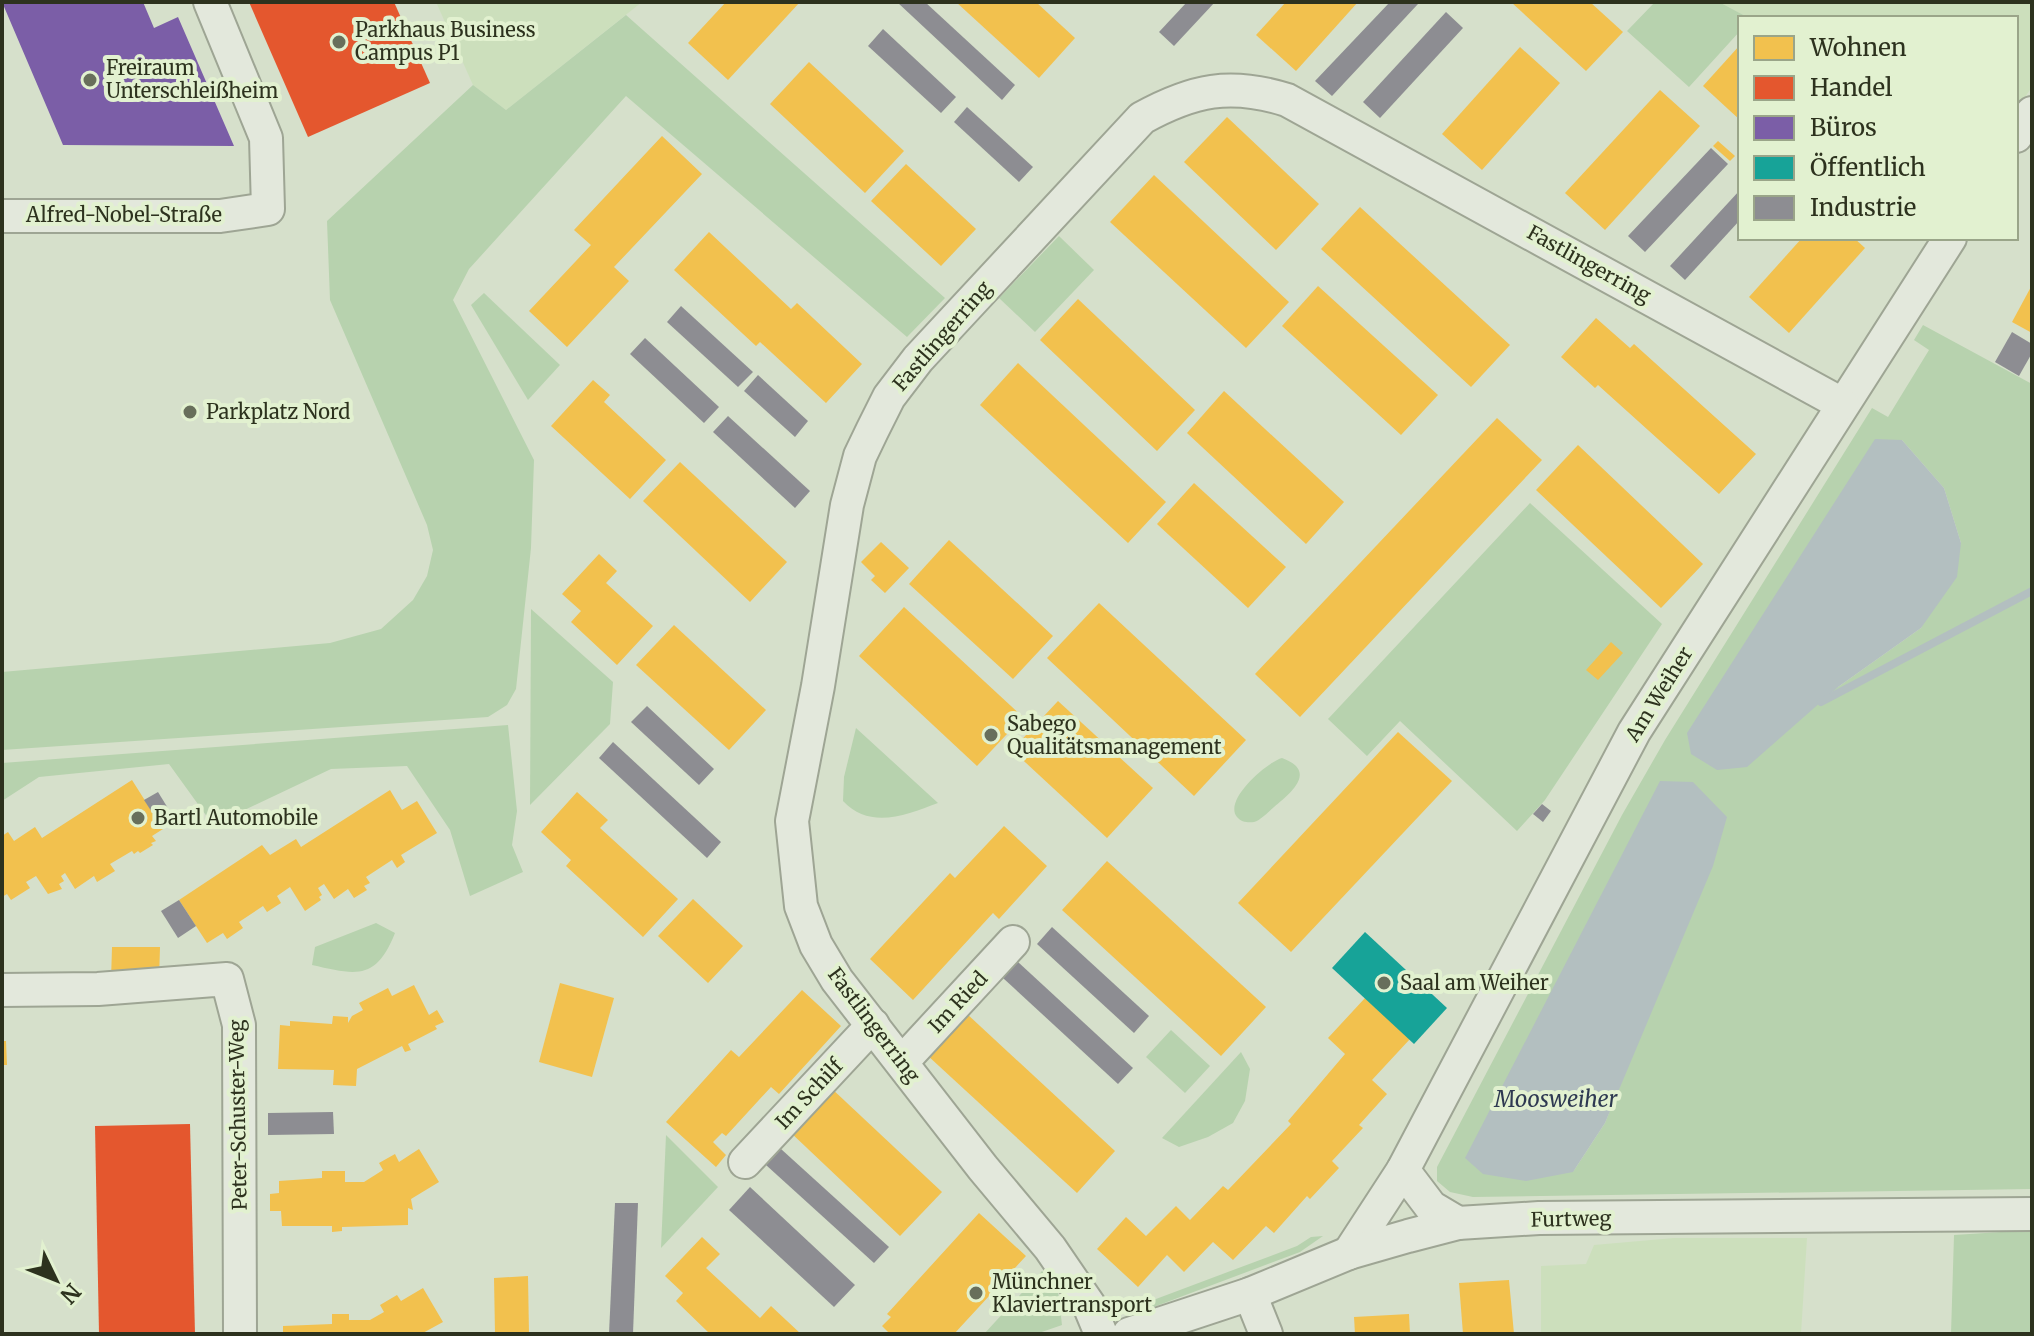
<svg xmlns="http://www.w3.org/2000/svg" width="2034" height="1336" font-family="Merriweather,serif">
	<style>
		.farmland { fill: #ccdfbc }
		.green { fill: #b7d2ae; fill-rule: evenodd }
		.water { fill: #b3bfc0 }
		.homes { fill: #f2c14e }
		.shops { fill: #e4572e }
		.offices { fill: #7b5ea7 }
		.public { fill: #17a398 }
		.industry { fill: #8d8d92 }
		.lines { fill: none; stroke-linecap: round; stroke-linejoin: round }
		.stream { stroke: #b3bfc0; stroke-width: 8 }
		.street-casing { stroke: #9ea594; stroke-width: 36 }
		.street { stroke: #e3e8dc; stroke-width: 32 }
		.poi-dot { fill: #686f5b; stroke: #e2f1d0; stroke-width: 3 }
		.labels { text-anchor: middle; stroke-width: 8; stroke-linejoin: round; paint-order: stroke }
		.poi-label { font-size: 20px; fill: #2d321e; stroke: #e2f1d0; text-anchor: start }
		.street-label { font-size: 20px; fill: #2d321e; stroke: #e2f1d0 }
		.water-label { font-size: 22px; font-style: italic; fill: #2e3951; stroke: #e2f1d0 }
	</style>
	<rect width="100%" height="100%" fill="#d6e0cb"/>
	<g class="farmland">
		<path d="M436,2H642L506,110L473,85Z"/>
		<path d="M1719,2H2032V87L2016,110V18H1749Z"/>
		<path d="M1674,1238H1807L1801,1334H1541V1266L1586,1264L1594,1245Z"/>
	</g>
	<g class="green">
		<path d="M1655,2H1719L1749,18H1740V31L1689,87L1627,31Z"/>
		<path d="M626,15L945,298L907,337L626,96L469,269L453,300L534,460L531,548L516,689L507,705L488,717L2,750V672L330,643L381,629L413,600L427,576L433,550L427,525L330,300L327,221L473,85L506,110Z"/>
		<path d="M1059,236L1094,270L1035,332L999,298Z"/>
		<path d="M484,293L560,365L528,400L471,305Z"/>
		<path d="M1923,325L2032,384V1189L1473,1197L1450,1192L1437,1181V1167L1622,815L1665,740L1872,408L1888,417L1929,350L1914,340ZM1902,440L1944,488L1961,543L1921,628L1838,687ZM1642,1031L1605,1123L1573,1172Z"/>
		<path d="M1530,503L1662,624L1545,800L1517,831L1400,721L1367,756L1328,719Z"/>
		<path d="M531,609L613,682L610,724L530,805Z"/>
		<path d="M508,725L517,811L512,845L523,872L470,896L450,830L407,766L331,769L213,825L169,764L39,777L2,801V763Z"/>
		<path d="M856,728L938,803C906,815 870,830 843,801L844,777Z"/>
		<path d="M1282,758C1318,771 1291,793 1274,807C1268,812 1261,820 1254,822C1248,823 1241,822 1237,817C1223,800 1267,762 1282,758Z"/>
		<path d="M376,923L395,933C376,981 356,975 312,965L315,947Z"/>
		<path d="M1171,1030L1210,1066L1185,1093L1146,1057Z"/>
		<path d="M1241,1052L1250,1069L1245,1101L1233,1123L1208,1137L1179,1147L1162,1138Z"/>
		<path d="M666,1135L718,1187L661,1248Z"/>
		<path d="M2032,1230V1334H1951L1954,1235Z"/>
		<path d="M1323,1236L1300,1252L1143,1311L1140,1305L1297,1246L1311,1237Z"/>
		<path d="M1042,1271L1058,1291L1062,1325L1036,1334H984Z"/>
	</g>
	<g class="water">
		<path d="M1875,439L1902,440L1944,488L1961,543L1957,577L1921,628L1838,687L1747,767L1717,770L1691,754L1687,733Z"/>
		<path d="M1660,781L1693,782L1727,817L1713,866L1605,1123L1573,1172L1526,1181L1483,1174L1465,1158Z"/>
	</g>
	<g class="homes">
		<path d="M726,2H800L728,80L688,43Z"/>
		<path d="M956,2H1036L1075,38L1039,78Z"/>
		<path d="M1286,2H1358L1296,71L1256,35Z"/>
		<path d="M1511,2H1590L1623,32L1586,71Z"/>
		<path d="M1740,45V120L1703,86Z"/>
		<path d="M1520,47L1560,83L1482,170L1442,134Z"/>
		<path d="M809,62L904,151L865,193L770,104Z"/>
		<path d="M1660,90L1700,126L1605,230L1565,193Z"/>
		<path d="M1227,117L1319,204L1276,250L1184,162Z"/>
		<path d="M662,136L702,174L614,267L629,281L567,347L529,311L591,245L574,230Z"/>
		<path d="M1718,141L1735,156L1730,161L1713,146Z"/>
		<path d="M906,164L976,229L941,266L871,201Z"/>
		<path d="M1154,175L1289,302L1246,348L1110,222Z"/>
		<path d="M1360,207L1510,345L1471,387L1321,249Z"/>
		<path d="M709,232L791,309L797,303L862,364L826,403L760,342L756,346L674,270Z"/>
		<path d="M1802,238H1854L1865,248L1789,333L1749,297Z"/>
		<path d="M2032,285V333L2012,322Z"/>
		<path d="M1318,286L1438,395L1401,435L1282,326Z"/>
		<path d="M1078,299L1195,410L1157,451L1040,340Z"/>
		<path d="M1596,318L1630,348L1634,344L1756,454L1719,494L1598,385L1595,388L1561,357Z"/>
		<path d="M1018,363L1166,502L1128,543L980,405Z"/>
		<path d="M593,380L610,395L604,402L666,460L630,499L551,426Z"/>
		<path d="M1224,391L1344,502L1306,544L1187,433Z"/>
		<path d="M1497,418L1542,460L1300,717L1255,674Z"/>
		<path d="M1578,445L1703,564L1661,608L1536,490Z"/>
		<path d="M680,462L787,562L750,602L643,501Z"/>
		<path d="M1194,483L1286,567L1248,608L1157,524Z"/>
		<path d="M949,540L1053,636L1013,679L909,584Z"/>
		<path d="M881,542L909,568L885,593L871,580L875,576L861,562Z"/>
		<path d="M599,554L617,571L606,583L653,626L617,665L571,622L581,611L562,594Z"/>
		<path d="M1099,603L1246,740L1194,796L1047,658Z"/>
		<path d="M904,607L1023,717L977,766L859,656Z"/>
		<path d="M674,625L766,710L729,750L636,665Z"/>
		<path d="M1611,642L1623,653L1598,680L1586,670Z"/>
		<path d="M1058,701L1153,788L1107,838L1012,750Z"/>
		<path d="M1398,732L1452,781L1291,952L1238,903Z"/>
		<path d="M132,780L163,829L152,836L156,841L151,843L153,845L140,853L138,851L134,854L132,851L110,864L115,871L97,882L94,876L75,889L65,873L61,876L64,881L59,884L62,889L48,894L36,876L26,882L30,888L11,900L7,894L2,897V836L8,832L14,841L35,827L42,838Z"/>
		<path d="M390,790L402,810L417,801L437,833L401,855L405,862L397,868L392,860L366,877L370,883L364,886L367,890L354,898L348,889L334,899L324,884L318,888L322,895L319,897L321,900L305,911L290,887L277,896L281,903L267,912L263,906L239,922L243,928L227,939L223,933L207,943L179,900L262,845L270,855L296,839L301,847Z"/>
		<path d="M577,792L608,820L600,828L678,899L643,937L566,866L571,860L541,832Z"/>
		<path d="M1004,826L1047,866L999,919L993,913L913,1000L870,959L950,873L955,878Z"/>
		<path d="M1107,861L1266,1007L1221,1056L1062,910Z"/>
		<path d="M693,899L743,946L708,983L658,936Z"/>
		<path d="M112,947H160L159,979H111Z"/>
		<path d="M560,983L614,998L592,1077L539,1062Z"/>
		<path d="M414,985L429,1015L437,1010L444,1022L435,1026L437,1029L408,1044L411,1050L405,1052L402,1046L357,1069L356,1086L333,1085L334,1070L278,1069L280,1025L290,1026V1021L332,1024L333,1016L348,1017V1023L352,1016L363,1010L359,1003L388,988L392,996Z"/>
		<path d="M802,990L841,1026L779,1094L771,1087L726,1136L722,1133L713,1142L726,1155L716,1167L666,1122L731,1050L739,1057Z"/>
		<path d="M1365,998L1410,1039L1372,1080L1387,1094L1359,1125L1363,1128L1332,1161L1339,1168L1310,1199L1307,1196L1274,1233L1266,1226L1233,1260L1213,1242L1184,1272L1167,1255L1138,1287L1097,1249L1126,1217L1146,1236L1176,1206L1190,1220L1223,1186L1228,1190L1291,1124L1288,1121L1345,1054L1328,1038Z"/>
		<path d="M966,1013L1115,1151L1077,1193L927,1055Z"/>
		<path d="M2,1041H6L7,1065H2Z"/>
		<path d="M830,1087L942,1192L900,1236L789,1131Z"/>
		<path d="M419,1149L439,1182L411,1199L413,1210L408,1208V1225L342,1227V1231L332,1232V1226H282L281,1211H270V1194L279,1193V1181L322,1178V1171H345V1182H364L383,1170L379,1163L395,1154L399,1162Z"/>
		<path d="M979,1213L1026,1256L954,1334H890L882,1326L891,1317L887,1314Z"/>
		<path d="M702,1237L720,1254L706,1268L760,1318L771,1306L801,1334H710L676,1301L683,1293L665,1276Z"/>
		<path d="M528,1276L529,1334H495L494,1278Z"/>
		<path d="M1509,1280L1514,1334H1463L1459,1283Z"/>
		<path d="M423,1288L443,1322L421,1334H283V1326L332,1324V1314H349V1320H370L384,1312L380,1305L397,1295L401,1301Z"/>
		<path d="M1409,1314L1410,1334H1355L1354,1317Z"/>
	</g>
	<g class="shops">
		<path d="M249,2H394L430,83L308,137Z"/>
		<path d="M190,1124L195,1334H99L95,1126Z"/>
	</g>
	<path class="offices" d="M2,2H143L154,28L178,17L234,146L63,145Z"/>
	<path class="public" d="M1365,932L1447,1008L1414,1044L1332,968Z"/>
	<g class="industry">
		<path d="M897,2H925L1015,85L1002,100Z"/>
		<path d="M1187,2H1215L1174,46L1159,32Z"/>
		<path d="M1390,2H1416L1418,4L1332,96L1315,81Z"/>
		<path d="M1446,12L1463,28L1380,118L1363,102Z"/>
		<path d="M883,29L956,97L941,113L868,46Z"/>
		<path d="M967,107L1033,167L1019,182L954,122Z"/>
		<path d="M1711,148L1728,164L1645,252L1628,236Z"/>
		<path d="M1740,190V220L1685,280L1670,266Z"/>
		<path d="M681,306L753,372L738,387L667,322Z"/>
		<path d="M2012,332L2032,344V353L2019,376L1995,362Z"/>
		<path d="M645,338L719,407L704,423L630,354Z"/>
		<path d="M758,375L808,421L795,437L744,391Z"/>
		<path d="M728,416L810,491L795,508L713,432Z"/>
		<path d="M647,706L714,769L699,785L631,722Z"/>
		<path d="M613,742L721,842L707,858L599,758Z"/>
		<path d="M158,792L174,818L161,826L144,800Z"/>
		<path d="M1542,804L1551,811L1543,822L1533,814Z"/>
		<path d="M179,900L196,926L178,938L161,911Z"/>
		<path d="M1052,927L1149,1016L1134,1033L1037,944Z"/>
		<path d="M1018,962L1133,1068L1118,1084L1003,978Z"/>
		<path d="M333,1112L334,1134L268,1135V1113Z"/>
		<path d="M781,1149L889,1247L874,1263L766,1165Z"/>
		<path d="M750,1187L855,1285L834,1307L729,1210Z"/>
		<path d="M615,1203H638L633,1334H609Z"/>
	</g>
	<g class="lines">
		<path class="stream" d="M1821,702L2032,591"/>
		<defs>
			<g id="street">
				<path d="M2016,136L2032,113"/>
				<path d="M2,216H220L268,209L266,138L210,2"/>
				<path d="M2,990L98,989L227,979L239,1025L240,1334"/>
				<path d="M902,1062L1013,942"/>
				<path d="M745,1162L873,1025"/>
				<path d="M1403,1170L1431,1207L1458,1223"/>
				<path d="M1349,1253L1403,1170L1634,732L1950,238"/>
				<path d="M1250,1294L1266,1334"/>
				<path d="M1101,1334L1089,1305L1050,1248L983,1168L837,980L816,945L801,906L792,821L818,686L847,505L860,456L872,431L889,397L918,359L1142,118C1193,90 1230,82 1287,100L1842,404"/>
				<path d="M1129,1334L1250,1294L1349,1253L1408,1236L1458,1223L1539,1218L2032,1214"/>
			</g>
		</defs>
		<use href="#street" class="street-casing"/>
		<use href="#street" class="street"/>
	</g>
	<g class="poi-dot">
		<circle cx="339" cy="42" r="8"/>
		<circle cx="90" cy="80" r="8"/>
		<circle cx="190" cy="412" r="8"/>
		<circle cx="991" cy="735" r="8"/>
		<circle cx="138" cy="818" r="8"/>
		<circle cx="1384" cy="983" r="8"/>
		<circle cx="976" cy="1293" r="8"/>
	</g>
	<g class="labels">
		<g class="poi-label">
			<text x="355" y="37">Parkhaus Business<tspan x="355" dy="23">Campus P1</tspan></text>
			<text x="106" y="75">Freiraum<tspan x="106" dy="23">Unterschleißheim</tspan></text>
			<text x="206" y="419">Parkplatz Nord</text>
			<text x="1007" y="731">Sabego<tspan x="1007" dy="23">Qualitätsmanagement</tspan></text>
			<text x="154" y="825">Bartl Automobile</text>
			<text x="1400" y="990">Saal am Weiher</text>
			<text x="992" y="1289">Münchner<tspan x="992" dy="23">Klaviertransport</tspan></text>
		</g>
		<g class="street-label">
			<text x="124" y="222">Alfred-Nobel-Straße</text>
			<text transform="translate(1589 264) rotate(29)" y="7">Fastlingerring</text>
			<text transform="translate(942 336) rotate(-49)" y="7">Fastlingerring</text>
			<text transform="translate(1659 694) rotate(-58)" y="7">Am Weiher</text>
			<text transform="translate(958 1002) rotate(-47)" y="7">Im Ried</text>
			<text transform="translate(874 1025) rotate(53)" y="7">Fastlingerring</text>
			<text transform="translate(809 1094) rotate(-47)" y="7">Im Schilf</text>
			<text transform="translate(238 1115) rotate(-91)" y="7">Peter-Schuster-Weg</text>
			<text transform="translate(1571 1219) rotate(-1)" y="7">Furtweg</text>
		</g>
		<g class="water-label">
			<text x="1556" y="1107">Moosweiher</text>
		</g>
	</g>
	<rect width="2034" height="1336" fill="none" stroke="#2d321e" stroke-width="8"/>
	<rect x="1738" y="16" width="280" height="224" fill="#e2f1d0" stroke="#9aa589" stroke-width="2"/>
	<rect x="1754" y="36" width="40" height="24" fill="#f2c14e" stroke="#9aa589" stroke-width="2"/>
	<text x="1810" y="56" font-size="24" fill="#2d321e">Wohnen</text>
	<rect x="1754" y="76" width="40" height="24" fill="#e4572e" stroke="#9aa589" stroke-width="2"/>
	<text x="1810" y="96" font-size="24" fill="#2d321e">Handel</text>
	<rect x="1754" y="116" width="40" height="24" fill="#7b5ea7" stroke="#9aa589" stroke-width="2"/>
	<text x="1810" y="136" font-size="24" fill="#2d321e">Büros</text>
	<rect x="1754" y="156" width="40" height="24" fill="#17a398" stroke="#9aa589" stroke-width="2"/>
	<text x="1810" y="176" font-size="24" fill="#2d321e">Öffentlich</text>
	<rect x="1754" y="196" width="40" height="24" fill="#8d8d92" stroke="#9aa589" stroke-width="2"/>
	<text x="1810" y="216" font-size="24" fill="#2d321e">Industrie</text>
	<g transform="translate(56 1280) rotate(133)" stroke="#e2f1d0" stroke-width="6" paint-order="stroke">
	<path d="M0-6L14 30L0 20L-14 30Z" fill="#2d321e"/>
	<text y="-12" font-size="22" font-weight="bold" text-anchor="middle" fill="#2d321e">N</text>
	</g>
</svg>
